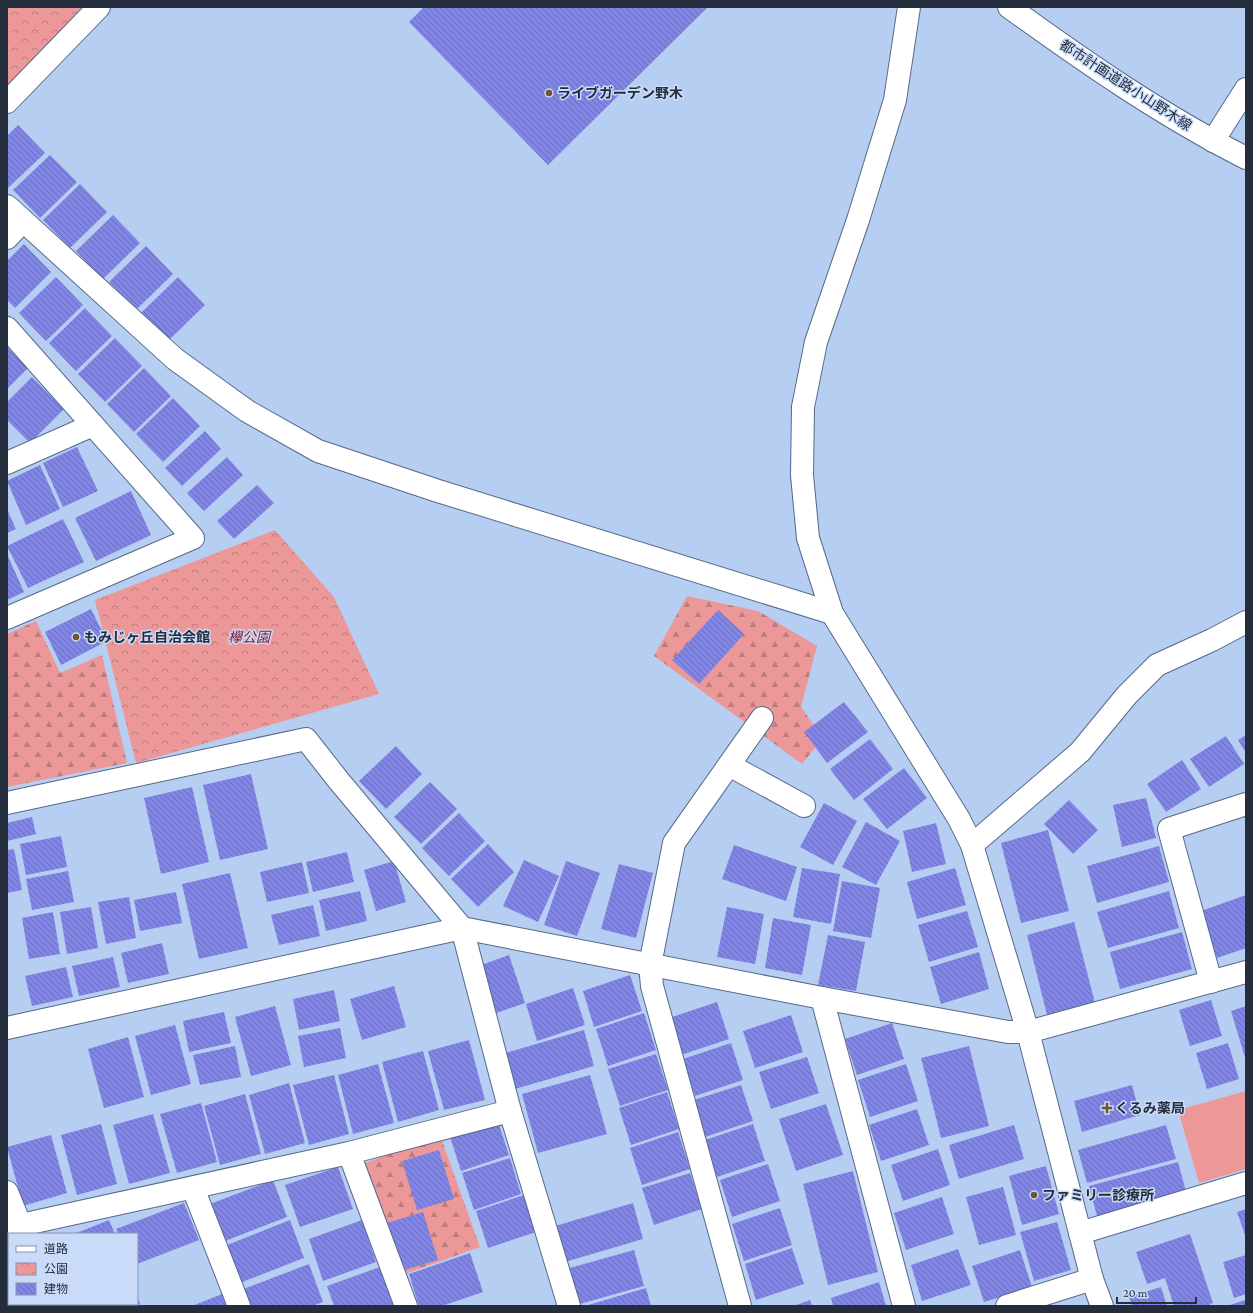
<svg xmlns="http://www.w3.org/2000/svg" width="1253" height="1313" font-family="'Crimson Pro','Noto Sans JP',serif">
	<style>
		.grass { fill: #ec9898 }
		.forest { fill: url(#forest-firs) }
		.park { fill: url(#park-crowns) }
		.building { fill: url(#building-back-hatch) }
		.lines { fill: none; stroke-linecap: round; stroke-linejoin: round }
		.street-casing { stroke: #55698a; stroke-width: 24 }
		.secondary-casing { stroke: #55698a; stroke-width: 24 }
		.street { stroke: #fff; stroke-width: 22 }
		.secondary { stroke: #fff; stroke-width: 22 }
		.poi-dot { fill: #705628; stroke: #c9dbf9; stroke-width: 1.5 }
		.labels { text-anchor: middle; stroke-width: 3; stroke-linejoin: round; paint-order: stroke }
		.street-label { font-size: 14px; fill: #242d3b; stroke: #c9dbf9 }
		.poi-label { font-size: 14px; font-weight: bold; fill: #242d3b; stroke: #c9dbf9; text-anchor: start }
		.park-label { font-size: 14px; font-style: italic; fill: #861c28; stroke: #c9dbf9 }
	</style>
	<defs>
		<pattern id="forest-firs" width="22" height="20" patternUnits="userSpaceOnUse"><rect width="22" height="20" fill="#ec9898"/><path d="M5 1l3.5 6h-7zM16 11l3.5 6h-7z" fill="#bf7c7d"/></pattern>
		<pattern id="park-crowns" width="20" height="18" patternUnits="userSpaceOnUse"><rect width="20" height="18" fill="#ec9898"/><path d="M2 6a3 3 0 1 1 6 0M12 15a3 3 0 1 1 6 0" fill="none" stroke="#bf7c7d"/></pattern>
		<pattern id="building-back-hatch" width="6" height="6" patternUnits="userSpaceOnUse"><rect width="6" height="6" fill="#8285e8"/><path d="M-1 5l2 2M0 0l6 6M5-1l2 2" fill="none" stroke="#6a6dbd"/></pattern>
	</defs>
	<rect width="100%" height="100%" fill="#b7cef3"/>
	<path class="grass" d="M1246,1091V1169L1199,1183L1178,1110Z"/>
	<g class="forest">
		<path d="M687,596L758,611L817,646L801,707L823,738L802,764L654,656Z"/>
		<path d="M36,621L60,673L102,655L127,763L7,787V634Z"/>
		<path d="M440,1135L480,1247L399,1276L360,1165Z"/>
	</g>
	<g class="park">
		<path d="M7,7H82L7,86Z"/>
		<path d="M275,530L334,597L379,694L136,763L95,600Z"/>
	</g>
	<g class="building">
		<path d="M424,7H708L548,165L409,22Z"/>
		<path d="M18,125L45,153L8,188L7,136Z"/>
		<path d="M50,155L77,182L40,218L13,190Z"/>
		<path d="M80,184L107,212L70,248L43,220Z"/>
		<path d="M113,215L140,243L103,279L76,251Z"/>
		<path d="M24,244L51,272L15,308L7,300V261Z"/>
		<path d="M146,246L173,274L136,310L109,282Z"/>
		<path d="M56,277L83,305L46,341L19,313Z"/>
		<path d="M178,277L205,305L168,341L141,313Z"/>
		<path d="M85,308L112,336L76,371L49,343Z"/>
		<path d="M115,338L142,366L105,402L78,374Z"/>
		<path d="M7,347L28,368L7,389Z"/>
		<path d="M144,368L171,396L134,432L107,404Z"/>
		<path d="M32,377L64,409L30,443L7,420V402Z"/>
		<path d="M173,398L200,426L163,462L136,434Z"/>
		<path d="M205,431L221,449L182,486L165,468Z"/>
		<path d="M77,447L98,491L63,507L43,463Z"/>
		<path d="M227,457L243,475L204,511L187,493Z"/>
		<path d="M40,465L60,509L26,525L7,481Z"/>
		<path d="M257,485L274,503L234,539L217,521Z"/>
		<path d="M131,491L151,535L96,561L75,518Z"/>
		<path d="M7,509L16,529L7,533Z"/>
		<path d="M63,519L84,562L28,588L7,546Z"/>
		<path d="M7,554L24,592L7,600Z"/>
		<path d="M91,609L107,641L61,665L45,632Z"/>
		<path d="M718,610L744,634L699,684L672,660Z"/>
		<path d="M844,702L868,732L827,763L804,732Z"/>
		<path d="M1246,735V753L1238,740Z"/>
		<path d="M1226,736L1244,764L1209,787L1190,759Z"/>
		<path d="M870,739L893,769L854,800L830,769Z"/>
		<path d="M396,746L422,774L386,809L359,781Z"/>
		<path d="M1182,760L1201,789L1166,812L1147,784Z"/>
		<path d="M904,768L927,798L887,829L863,799Z"/>
		<path d="M251,774L268,849L220,860L203,785Z"/>
		<path d="M430,782L457,809L421,844L394,817Z"/>
		<path d="M192,787L209,862L161,874L144,798Z"/>
		<path d="M1146,798L1156,838L1122,847L1113,805Z"/>
		<path d="M1069,800L1098,830L1073,854L1044,824Z"/>
		<path d="M824,803L857,821L833,865L800,847Z"/>
		<path d="M459,813L485,841L449,876L422,848Z"/>
		<path d="M32,817L36,834L7,841V823Z"/>
		<path d="M866,822L900,841L876,885L842,867Z"/>
		<path d="M936,823L946,864L912,872L903,831Z"/>
		<path d="M1048,830L1069,911L1021,923L1001,843Z"/>
		<path d="M61,836L67,867L26,875L20,844Z"/>
		<path d="M488,844L514,872L478,907L451,879Z"/>
		<path d="M734,845L797,867L786,901L722,879Z"/>
		<path d="M1159,846L1169,882L1097,903L1087,866Z"/>
		<path d="M14,849L22,890L7,893V850Z"/>
		<path d="M347,852L354,882L313,892L306,862Z"/>
		<path d="M524,860L559,876L538,922L503,906Z"/>
		<path d="M394,861L406,902L376,911L364,870Z"/>
		<path d="M566,861L600,873L577,936L544,925Z"/>
		<path d="M302,862L309,893L267,902L260,872Z"/>
		<path d="M619,864L653,873L636,938L601,929Z"/>
		<path d="M802,868L840,874L831,924L793,917Z"/>
		<path d="M955,868L966,905L917,919L907,882Z"/>
		<path d="M68,871L74,902L32,910L26,879Z"/>
		<path d="M230,873L248,948L199,959L182,884Z"/>
		<path d="M842,881L880,888L871,938L833,931Z"/>
		<path d="M360,891L367,921L326,931L319,900Z"/>
		<path d="M1169,891L1179,928L1108,948L1097,912Z"/>
		<path d="M176,892L182,923L140,931L134,900Z"/>
		<path d="M1246,895V948L1217,958L1201,911Z"/>
		<path d="M129,897L136,938L106,944L98,902Z"/>
		<path d="M313,905L320,936L279,945L271,915Z"/>
		<path d="M91,907L98,948L67,954L60,912Z"/>
		<path d="M727,907L764,914L755,964L717,957Z"/>
		<path d="M967,911L978,947L929,962L918,925Z"/>
		<path d="M53,912L60,954L29,959L22,918Z"/>
		<path d="M773,918L811,925L802,975L765,968Z"/>
		<path d="M1074,922L1095,1003L1047,1015L1027,935Z"/>
		<path d="M1182,932L1192,969L1120,989L1110,952Z"/>
		<path d="M828,935L865,942L856,991L818,985Z"/>
		<path d="M162,943L169,974L128,983L121,953Z"/>
		<path d="M979,952L989,989L941,1004L930,967Z"/>
		<path d="M509,955L525,1003L488,1016L473,968Z"/>
		<path d="M113,957L120,987L79,996L72,966Z"/>
		<path d="M66,967L73,997L32,1006L25,976Z"/>
		<path d="M630,975L642,1011L594,1027L583,991Z"/>
		<path d="M394,986L406,1027L362,1040L350,999Z"/>
		<path d="M573,988L585,1025L537,1041L526,1004Z"/>
		<path d="M334,990L340,1021L299,1030L293,999Z"/>
		<path d="M1211,1000L1222,1036L1190,1046L1179,1010Z"/>
		<path d="M717,1002L729,1039L681,1055L669,1018Z"/>
		<path d="M275,1006L291,1065L251,1076L235,1017Z"/>
		<path d="M1246,1006V1061L1231,1011Z"/>
		<path d="M224,1012L231,1043L189,1052L183,1021Z"/>
		<path d="M644,1013L656,1050L608,1066L596,1029Z"/>
		<path d="M791,1015L803,1052L755,1068L743,1031Z"/>
		<path d="M892,1023L904,1059L857,1075L845,1039Z"/>
		<path d="M175,1025L191,1084L151,1095L135,1036Z"/>
		<path d="M340,1028L346,1058L304,1067L298,1036Z"/>
		<path d="M584,1030L594,1066L515,1089L505,1053Z"/>
		<path d="M128,1037L144,1097L104,1108L88,1049Z"/>
		<path d="M469,1040L485,1100L444,1110L428,1051Z"/>
		<path d="M731,1043L743,1080L695,1096L683,1059Z"/>
		<path d="M1228,1043L1239,1079L1207,1089L1196,1053Z"/>
		<path d="M235,1046L241,1077L200,1085L193,1055Z"/>
		<path d="M969,1046L989,1126L941,1138L921,1058Z"/>
		<path d="M423,1051L439,1110L398,1122L382,1062Z"/>
		<path d="M656,1054L668,1090L620,1106L608,1069Z"/>
		<path d="M807,1057L819,1093L771,1109L759,1072Z"/>
		<path d="M378,1064L394,1123L353,1134L338,1075Z"/>
		<path d="M906,1064L918,1101L870,1117L858,1080Z"/>
		<path d="M334,1075L349,1134L309,1145L293,1085Z"/>
		<path d="M590,1075L607,1134L538,1153L522,1094Z"/>
		<path d="M289,1083L305,1143L265,1154L249,1095Z"/>
		<path d="M741,1085L753,1121L705,1137L694,1100Z"/>
		<path d="M1132,1085L1140,1115L1082,1132L1074,1101Z"/>
		<path d="M667,1092L679,1129L631,1145L619,1108Z"/>
		<path d="M245,1094L261,1154L220,1165L204,1106Z"/>
		<path d="M201,1103L217,1162L177,1173L160,1114Z"/>
		<path d="M826,1104L843,1155L796,1171L779,1119Z"/>
		<path d="M917,1109L929,1145L881,1161L869,1125Z"/>
		<path d="M153,1114L170,1173L129,1184L113,1125Z"/>
		<path d="M497,1119L509,1155L461,1171L449,1134Z"/>
		<path d="M101,1124L117,1184L77,1195L61,1135Z"/>
		<path d="M753,1124L765,1161L717,1177L705,1140Z"/>
		<path d="M1014,1125L1024,1159L959,1179L949,1145Z"/>
		<path d="M1166,1125L1176,1159L1087,1183L1078,1150Z"/>
		<path d="M678,1132L690,1169L642,1185L630,1148Z"/>
		<path d="M51,1135L67,1193L23,1206L7,1147Z"/>
		<path d="M938,1149L950,1185L903,1201L891,1165Z"/>
		<path d="M439,1150L454,1199L417,1210L402,1161Z"/>
		<path d="M510,1158L521,1194L474,1210L462,1173Z"/>
		<path d="M1178,1162L1187,1195L1098,1220L1089,1186Z"/>
		<path d="M768,1164L780,1201L732,1217L720,1180Z"/>
		<path d="M1046,1166L1059,1214L1022,1225L1009,1176Z"/>
		<path d="M338,1167L353,1209L300,1227L285,1185Z"/>
		<path d="M853,1171L878,1272L828,1285L803,1184Z"/>
		<path d="M690,1173L702,1209L654,1225L642,1188Z"/>
		<path d="M273,1180L287,1217L220,1243L205,1206Z"/>
		<path d="M1003,1187L1016,1235L979,1245L966,1197Z"/>
		<path d="M524,1195L536,1232L488,1248L476,1211Z"/>
		<path d="M942,1197L954,1234L906,1250L894,1213Z"/>
		<path d="M184,1203L199,1240L137,1264V1234H118L116,1229Z"/>
		<path d="M633,1203L643,1239L565,1262L555,1226Z"/>
		<path d="M780,1208L792,1245L744,1261L732,1224Z"/>
		<path d="M1246,1209V1238L1237,1212Z"/>
		<path d="M423,1212L438,1260L401,1271L387,1223Z"/>
		<path d="M109,1220L115,1234H74Z"/>
		<path d="M290,1220L304,1258L237,1284L222,1247Z"/>
		<path d="M362,1220L376,1262L323,1281L309,1239Z"/>
		<path d="M1057,1222L1071,1270L1034,1281L1020,1232Z"/>
		<path d="M1190,1234L1213,1303L1206,1306H1174L1165,1278L1147,1284L1136,1252Z"/>
		<path d="M792,1248L804,1284L756,1300L745,1264Z"/>
		<path d="M958,1249L971,1285L922,1301L911,1265Z"/>
		<path d="M634,1250L644,1286L576,1305L566,1269Z"/>
		<path d="M1020,1250L1032,1287L984,1302L972,1266Z"/>
		<path d="M470,1253L483,1292L442,1306H419L409,1274Z"/>
		<path d="M1246,1255V1294L1234,1298L1223,1262Z"/>
		<path d="M7,1260L9,1265V1280L7,1281Z"/>
		<path d="M309,1264L323,1302L312,1306H247L241,1290Z"/>
		<path d="M380,1267L393,1306H334L327,1286Z"/>
		<path d="M879,1282L886,1306H833L831,1298Z"/>
		<path d="M1161,1287L1167,1306H1132L1129,1297Z"/>
		<path d="M646,1288L651,1306H585Z"/>
		<path d="M7,1293L9,1304L12,1306H7Z"/>
		<path d="M222,1294L226,1306H192Z"/>
		<path d="M137,1296L140,1304L135,1306H63L62,1304H137Z"/>
		<path d="M810,1300L812,1306H793Z"/>
		<path d="M1245,1300L1246,1306H1227Z"/>
	</g>
	<g class="lines">
		<defs>
			<g id="street">
				<path d="M7,102L99,7"/>
				<path d="M1213,141L1246,89"/>
				<path d="M7,238L23,221"/>
				<path d="M7,328L193,538L7,618"/>
				<path d="M7,463L93,425"/>
				<path d="M729,765L804,806"/>
				<path d="M7,803L306,739L339,781L462,928L510,1111L569,1306"/>
				<path d="M972,845L1080,752L1127,695L1157,665L1212,640L1246,622"/>
				<path d="M1211,982L1169,829L1246,804"/>
				<path d="M822,998L904,1306"/>
				<path d="M1028,1032L1092,1279L1102,1306"/>
				<path d="M349,1153L406,1306"/>
				<path d="M193,1188L239,1306"/>
				<path d="M7,1228L349,1153L510,1111"/>
				<path d="M1080,1233L1246,1183"/>
				<path d="M740,1306L652,986L650,965L674,843L762,718"/>
				<path d="M1007,1306L1092,1279"/>
			</g>
			<g id="secondary">
				<path d="M909,7L895,100L858,220L816,342L803,407L802,475L808,538L832,613L959,819L972,845L1028,1032"/>
				<path d="M1009,7C1085,62 1163,116 1246,158"/>
				<path d="M7,206L175,359L247,411L318,451L438,491L832,613"/>
				<path d="M7,1028L462,928L822,998L1008,1032H1028L1246,972"/>
				<path d="M7,1192L24,1234"/>
				<path d="M54,1304V1306"/>
			</g>
		</defs>
		<use href="#street" class="street-casing"/>
		<use href="#secondary" class="secondary-casing"/>
		<use href="#street" class="street"/>
		<use href="#secondary" class="secondary"/>
	</g>
	<g class="poi-dot">
		<circle cx="549" cy="93" r="4"/>
		<circle cx="76" cy="637" r="4"/>
		<path d="M1105 1102h4v4h4v4h-4v4h-4v-4h-4v-4h4z"/>
		<circle cx="1034" cy="1195" r="4"/>
	</g>
	<g class="labels">
		<g class="street-label">
			<text transform="translate(1126 85) rotate(33)" y="5">都市計画道路小山野木線</text>
		</g>
		<g class="poi-label">
			<text x="557" y="98">ライブガーデン野木</text>
			<text x="84" y="642">もみじヶ丘自治会館</text>
			<text x="1115" y="1113">くるみ薬局</text>
			<text x="1042" y="1200">ファミリー診療所</text>
		</g>
		<g class="park-label">
			<text x="249" y="642">欅公園</text>
		</g>
	</g>
	<rect width="1253" height="1313" fill="none" stroke="#242d3b" stroke-width="16"/>
	<rect x="8" y="1233" width="130" height="72" fill="#c9dbf9" stroke="#8795ad"/>
	<rect x="16" y="1246" width="20" height="6" fill="#ffffff" stroke="#8795ad"/>
	<text x="44" y="1253" font-size="12" fill="#242d3b">道路</text>
	<rect x="16" y="1263" width="20" height="12" fill="url(#park-crowns)" stroke="#8795ad"/>
	<text x="44" y="1273" font-size="12" fill="#242d3b">公園</text>
	<rect x="16" y="1283" width="20" height="12" fill="url(#building-back-hatch)" stroke="#8795ad"/>
	<text x="44" y="1293" font-size="12" fill="#242d3b">建物</text>
	<path d="M1117 1297v6h79v-6" fill="none" stroke="#242d3b" stroke-width="2"/>
	<text x="1123" y="1297" font-size="12" fill="#242d3b" stroke="#c9dbf9" stroke-width="3" paint-order="stroke">20 m</text>
</svg>
